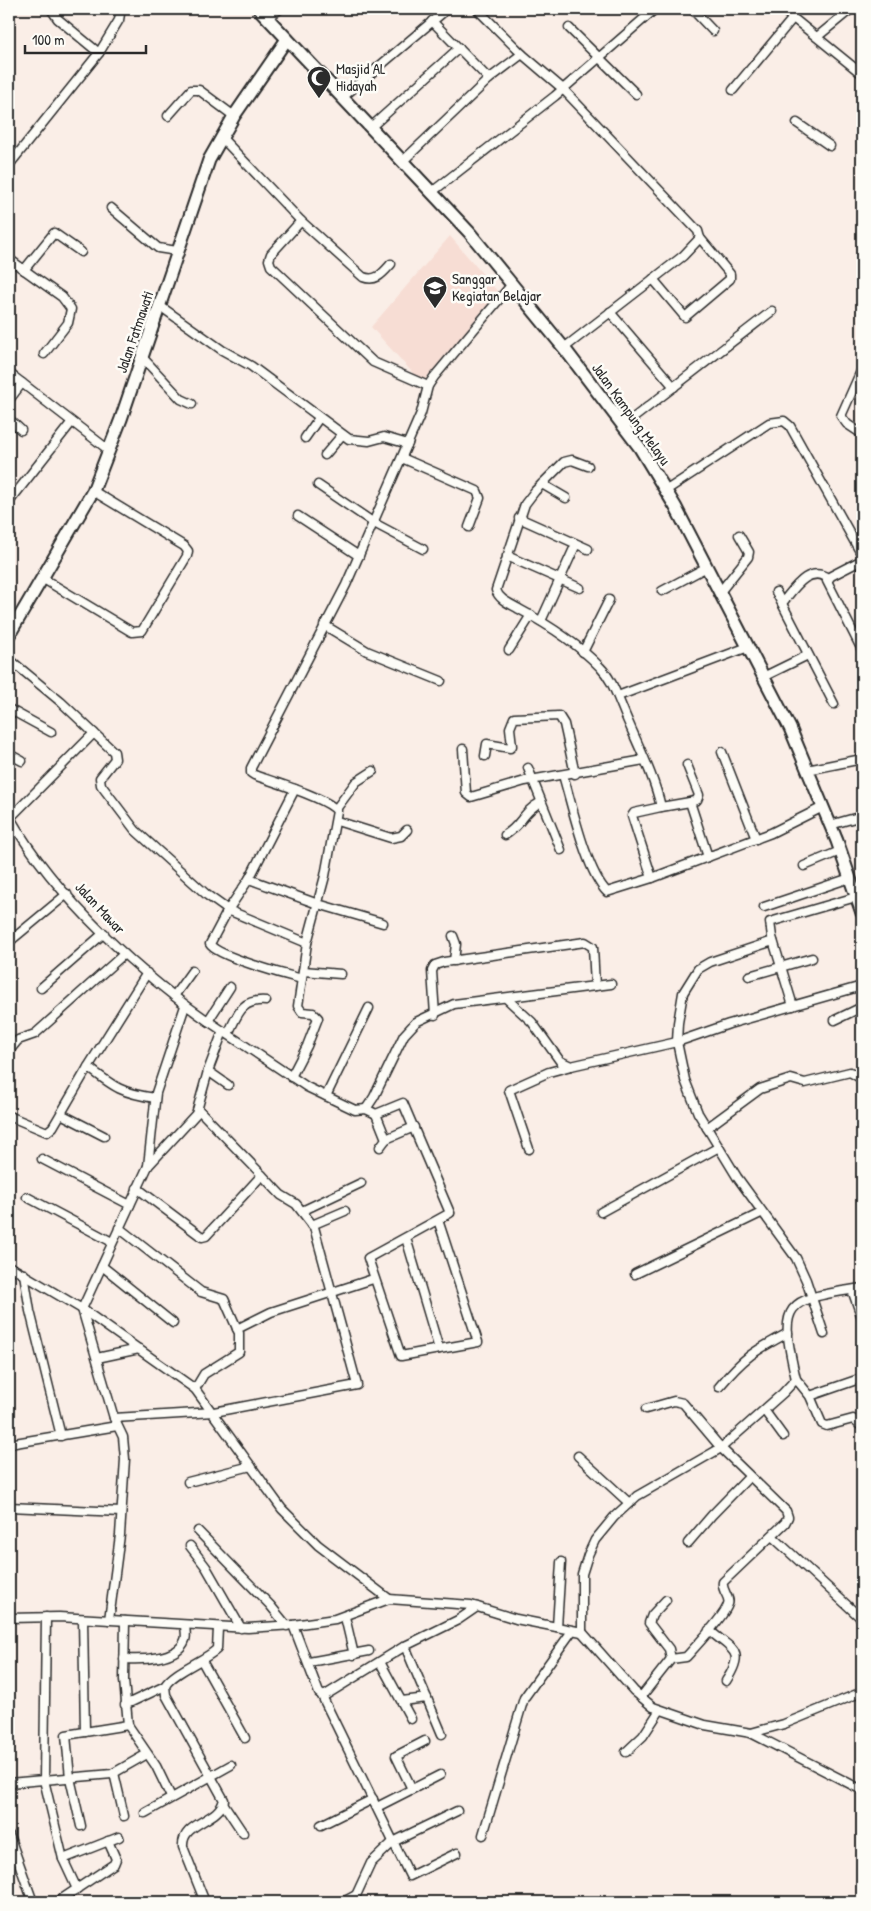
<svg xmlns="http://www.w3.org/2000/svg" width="871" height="1911" font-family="'Patrick Hand',sans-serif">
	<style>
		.built { fill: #f7ddd4 }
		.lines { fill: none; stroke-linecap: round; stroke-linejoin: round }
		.street-casing { stroke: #2b2b2b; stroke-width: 11 }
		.secondary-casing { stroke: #2b2b2b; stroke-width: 15 }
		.street { stroke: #fdfcf7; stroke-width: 8 }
		.secondary { stroke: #fdfcf7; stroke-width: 11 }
		.labels { text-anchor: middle; stroke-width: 5; stroke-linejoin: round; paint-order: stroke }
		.poi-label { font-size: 15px; fill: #2b2b2b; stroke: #fdfcf7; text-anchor: start }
		.street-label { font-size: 15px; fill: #2b2b2b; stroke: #fdfcf7 }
	</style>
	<rect width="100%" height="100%" fill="#faeee7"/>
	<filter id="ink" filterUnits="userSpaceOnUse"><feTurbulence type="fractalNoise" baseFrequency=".02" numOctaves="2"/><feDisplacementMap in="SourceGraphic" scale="10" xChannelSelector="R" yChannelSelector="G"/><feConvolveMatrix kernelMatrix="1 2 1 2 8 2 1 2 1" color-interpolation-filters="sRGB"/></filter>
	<g filter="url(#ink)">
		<path class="built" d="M450,236L498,292L422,383L371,327Z"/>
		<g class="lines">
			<defs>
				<g id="street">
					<path d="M51,9L58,19L99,53"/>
					<path d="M477,9L522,54"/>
					<path d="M692,9L713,31"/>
					<path d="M782,9L862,74"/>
					<path d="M267,18L280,9"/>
					<path d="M569,28L636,94"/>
					<path d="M817,37L851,9"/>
					<path d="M489,79L522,54L563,89L698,231L700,238L730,274V279L685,317L653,279"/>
					<path d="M733,90L793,18"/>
					<path d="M343,97L447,9"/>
					<path d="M168,116L191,90H199L234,116"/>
					<path d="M797,123L830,146"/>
					<path d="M371,127L459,48"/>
					<path d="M221,137L301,221L363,277C376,282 382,274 391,264"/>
					<path d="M404,160L489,79L432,21"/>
					<path d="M9,165L99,53L119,20L120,14L117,9"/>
					<path d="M432,192L555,96L655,9"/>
					<path d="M111,208L158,248L177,251"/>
					<path d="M301,221L271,254L269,260L271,266L373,362L428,386"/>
					<path d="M9,259L62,297L71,309L68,323L44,354"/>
					<path d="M24,270L54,233L81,252"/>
					<path d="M160,306L222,350L251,366L349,439L369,441L384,437L408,444"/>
					<path d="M610,312L674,387"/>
					<path d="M564,348L683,256L700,238"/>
					<path d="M142,357L181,399L192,404"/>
					<path d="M862,369L841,416L847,424L862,434"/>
					<path d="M9,373L22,383"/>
					<path d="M9,400L22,383L110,451"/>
					<path d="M9,419L21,430"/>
					<path d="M623,426L772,311"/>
					<path d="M305,438L319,418"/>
					<path d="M325,455L342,435"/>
					<path d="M402,458L477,491L480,498L469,527"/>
					<path d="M588,466L572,460L564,462L535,491L525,504L496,590C499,600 511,604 519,609C547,624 578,644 600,667C611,678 616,693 622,707C635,740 653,772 661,807L634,813L632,816L652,878"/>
					<path d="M542,484L566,498"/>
					<path d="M318,485L374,523L423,549"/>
					<path d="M665,491L769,423L784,421L790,426L862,555"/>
					<path d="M9,502L71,423"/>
					<path d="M298,516L359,556"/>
					<path d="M519,518L588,549"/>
					<path d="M507,556L580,588"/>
					<path d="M862,560L831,576L827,581L862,650"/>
					<path d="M42,578L132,632L142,631L187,556L188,551L184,546L93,491"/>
					<path d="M662,591L707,567"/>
					<path d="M720,592L748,557L749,552L739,535"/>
					<path d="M776,592L834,704"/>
					<path d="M782,603C794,589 808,565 828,578"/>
					<path d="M541,621L576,544"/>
					<path d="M324,625L367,651L441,681"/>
					<path d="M509,650L531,615"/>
					<path d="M583,652L609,600"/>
					<path d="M9,659L61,702L114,752L115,759L100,778L101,785L135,830L207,895L228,910L249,879L295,789"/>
					<path d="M763,677L808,655"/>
					<path d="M618,696L748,647"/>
					<path d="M9,709L51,732"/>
					<path d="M463,749L466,793L471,797L525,781L644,760"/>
					<path d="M722,752L756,839"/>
					<path d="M9,754L22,761"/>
					<path d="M485,756L487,744L510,748L512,746L510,728L514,718L559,716L564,724L575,774"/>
					<path d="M687,765L699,795L697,800L690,802L708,857"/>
					<path d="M528,768L561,850"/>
					<path d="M807,770L862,759"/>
					<path d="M563,775C572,805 586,871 607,892L652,878L771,833L823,807"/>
					<path d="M661,807L690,802"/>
					<path d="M336,809L356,782L373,771"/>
					<path d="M9,816C55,897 146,981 223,1031L208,1071L196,1114L148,1166L82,1309L114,1418L123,1437L125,1459L120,1535L109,1620"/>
					<path d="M10,818L94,733"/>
					<path d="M337,821L391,838L401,836L407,830"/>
					<path d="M830,825L862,816"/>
					<path d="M505,835C522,825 522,812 541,802"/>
					<path d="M804,866L840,851"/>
					<path d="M249,879L318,904L383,923"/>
					<path d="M764,907L850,878"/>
					<path d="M453,936L456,944L454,961"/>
					<path d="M773,941L710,962L698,969L683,993L678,1023L677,1042L685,1080L698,1113L737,1177L796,1258L806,1280L824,1334"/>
					<path d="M9,942L67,894"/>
					<path d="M303,971L341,974"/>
					<path d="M749,976L812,958"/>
					<path d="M302,979C286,975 216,956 210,944L228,910L307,943"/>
					<path d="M41,988L104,933"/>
					<path d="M174,996L192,971"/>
					<path d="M507,999L532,1022L560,1061L571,1066L677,1042L729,1024L862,986"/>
					<path d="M793,1006L772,937L770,922L856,897"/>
					<path d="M435,1015L432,971L435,965L444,962L585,942L593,947L595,986"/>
					<path d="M835,1020L862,1007"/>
					<path d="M208,1021L230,987"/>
					<path d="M223,1031L307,1087L355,1110L366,1109L376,1114L403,1103L450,1213L368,1258L401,1356L478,1342L438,1220"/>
					<path d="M228,1034C238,1014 241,999 266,1001"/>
					<path d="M9,1051L18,1040L35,1034L124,954"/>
					<path d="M88,1067C114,1087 121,1093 155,1098"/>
					<path d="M208,1071L228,1085"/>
					<path d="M291,1077L307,1046L318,1018L313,1013L302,1012L298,1006L307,943L325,876L337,811C328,798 271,781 254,775L251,773V768L346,585L421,413L428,386L434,377L512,284"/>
					<path d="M326,1096L369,1008"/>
					<path d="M366,1109L374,1097L404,1035L416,1022L454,1004L611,984"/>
					<path d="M61,1114L104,1136"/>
					<path d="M376,1114L386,1139L380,1147"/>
					<path d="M9,1116L47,1132L53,1127L88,1067L147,973"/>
					<path d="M707,1128L760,1089L791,1079L805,1083L850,1072L862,1079"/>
					<path d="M386,1139L414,1127"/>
					<path d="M529,1149L509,1090L549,1072L571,1066"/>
					<path d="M42,1159L130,1205"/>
					<path d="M148,1166L156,1093L185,1006"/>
					<path d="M137,1188L202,1237L206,1236L262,1175L198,1109"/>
					<path d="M27,1197L112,1242"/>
					<path d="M302,1211L361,1183"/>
					<path d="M601,1212L719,1147"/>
					<path d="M312,1225L345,1211"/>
					<path d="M119,1228L201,1292L224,1299L239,1333V1352L204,1374L195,1389"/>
					<path d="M406,1238L439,1349"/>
					<path d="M9,1266L82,1309L195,1389L282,1509L318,1545L389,1599"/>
					<path d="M102,1266L173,1323"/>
					<path d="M24,1274L30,1311L61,1436"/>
					<path d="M635,1274L761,1213"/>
					<path d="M852,1290L862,1318"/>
					<path d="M237,1329L271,1312L373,1279"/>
					<path d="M97,1358L139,1349"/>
					<path d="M796,1379L810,1396L822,1424L827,1426L853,1419L862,1427"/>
					<path d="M719,1387C744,1357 754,1351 788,1333"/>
					<path d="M810,1396L862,1378"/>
					<path d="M764,1410L783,1436"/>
					<path d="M114,1418L214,1412L357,1385L314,1227L296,1204L281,1195L262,1175"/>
					<path d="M9,1444L117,1426"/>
					<path d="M578,1456L628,1502"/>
					<path d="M188,1482L251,1466"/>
					<path d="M9,1507L121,1512"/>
					<path d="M198,1531L270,1605L287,1626"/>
					<path d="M772,1536L862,1619"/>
					<path d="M688,1543L712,1515L749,1477"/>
					<path d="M190,1546L206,1567L241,1628"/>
					<path d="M666,1600L652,1615L649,1623L669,1649L671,1659"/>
					<path d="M46,1617L44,1780L63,1859L77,1889"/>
					<path d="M345,1617L354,1655"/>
					<path d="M9,1618L59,1617L248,1628L293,1625L335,1619L389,1599L471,1605L516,1619L582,1632V1574L588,1555L595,1540L614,1517L637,1496L721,1448L783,1393L796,1379C777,1299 787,1300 862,1288"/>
					<path d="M83,1619L85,1732"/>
					<path d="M125,1621L124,1680L128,1725L156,1766L171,1797"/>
					<path d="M293,1625L319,1693L324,1696L405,1646L458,1620L477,1607"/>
					<path d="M557,1627L561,1562"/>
					<path d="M709,1630C733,1651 746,1650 726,1681"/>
					<path d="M582,1632L634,1691L653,1707L705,1725L751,1733L862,1790"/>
					<path d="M405,1646L442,1734"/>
					<path d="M124,1659C140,1660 178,1660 185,1640C187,1636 185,1629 185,1625"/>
					<path d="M202,1661L245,1738"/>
					<path d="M309,1662L369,1651"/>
					<path d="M380,1662L411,1719"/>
					<path d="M322,1696L410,1876L457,1853"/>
					<path d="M641,1697L671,1659L686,1657C695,1647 725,1616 728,1604C731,1597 721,1591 723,1582L785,1523L788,1517L786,1511L721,1448L683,1403L674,1401L646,1409"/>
					<path d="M402,1701L427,1698"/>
					<path d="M125,1705L165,1686"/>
					<path d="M751,1733L784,1724L862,1692"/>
					<path d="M626,1752L643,1736L660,1710"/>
					<path d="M114,1773L124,1816"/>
					<path d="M9,1783L112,1774L147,1754"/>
					<path d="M412,1789L396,1756L425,1741"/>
					<path d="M223,1803L243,1833"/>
					<path d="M377,1807L440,1775"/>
					<path d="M145,1813L231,1765"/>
					<path d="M321,1825L373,1799"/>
					<path d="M81,1826L70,1778L66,1735L128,1725"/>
					<path d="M9,1835L33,1902"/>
					<path d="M483,1835L524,1698L572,1631"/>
					<path d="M63,1859L119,1837"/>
					<path d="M57,1902L114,1864L116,1859L108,1841"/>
					<path d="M130,1902L133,1901"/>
					<path d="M205,1902L183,1847C181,1822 219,1822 224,1800L166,1695L165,1686C173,1672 204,1661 217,1649L218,1628"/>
					<path d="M343,1902L356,1895"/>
					<path d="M353,1902L371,1863L393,1842L457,1811"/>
				</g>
				<g id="secondary">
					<path d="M259,9L469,232L564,348L640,448L675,506L790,728L837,841L862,913"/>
					<path d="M9,635L93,491L121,419L209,160L234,116L287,39"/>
				</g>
			</defs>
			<use href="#street" class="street-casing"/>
			<use href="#secondary" class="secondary-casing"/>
			<use href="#street" class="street"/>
			<use href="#secondary" class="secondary"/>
		</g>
	</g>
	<defs>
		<symbol id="mosque-pin" viewBox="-11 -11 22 30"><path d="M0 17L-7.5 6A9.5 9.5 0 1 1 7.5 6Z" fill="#2b2b2b" stroke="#fdfcf7"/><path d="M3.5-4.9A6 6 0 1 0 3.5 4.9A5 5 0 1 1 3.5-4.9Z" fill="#fff"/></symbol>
		<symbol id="school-pin" viewBox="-11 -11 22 30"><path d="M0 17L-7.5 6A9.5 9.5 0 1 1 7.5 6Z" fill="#2b2b2b" stroke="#fdfcf7"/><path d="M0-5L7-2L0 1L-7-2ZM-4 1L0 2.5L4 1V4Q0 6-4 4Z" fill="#fff"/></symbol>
	</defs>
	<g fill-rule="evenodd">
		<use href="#mosque-pin" x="305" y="64" width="28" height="38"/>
		<use href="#school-pin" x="421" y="274" width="28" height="38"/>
	</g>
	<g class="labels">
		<g class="poi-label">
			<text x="336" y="74">Masjid AL<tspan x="336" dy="17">Hidayah</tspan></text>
			<text x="452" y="284">Sanggar<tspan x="452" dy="17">Kegiatan Belajar</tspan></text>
		</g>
		<g class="street-label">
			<text transform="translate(135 332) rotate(-71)" y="5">Jalan Fatmawati</text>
			<text transform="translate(631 414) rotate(54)" y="5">Jalan Kampung Melayu</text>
			<text transform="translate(100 908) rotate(47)" y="5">Jalan Mawar</text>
		</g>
	</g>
	<rect width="871" height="1911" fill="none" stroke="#fdfcf7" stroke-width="30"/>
	<rect x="15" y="15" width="841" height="1881" fill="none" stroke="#2b2b2b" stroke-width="2" filter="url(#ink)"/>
	<path d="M25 45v8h121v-8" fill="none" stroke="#2b2b2b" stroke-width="2.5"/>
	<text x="32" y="45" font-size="15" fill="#2b2b2b" stroke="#fdfcf7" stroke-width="4" paint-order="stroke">100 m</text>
</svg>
